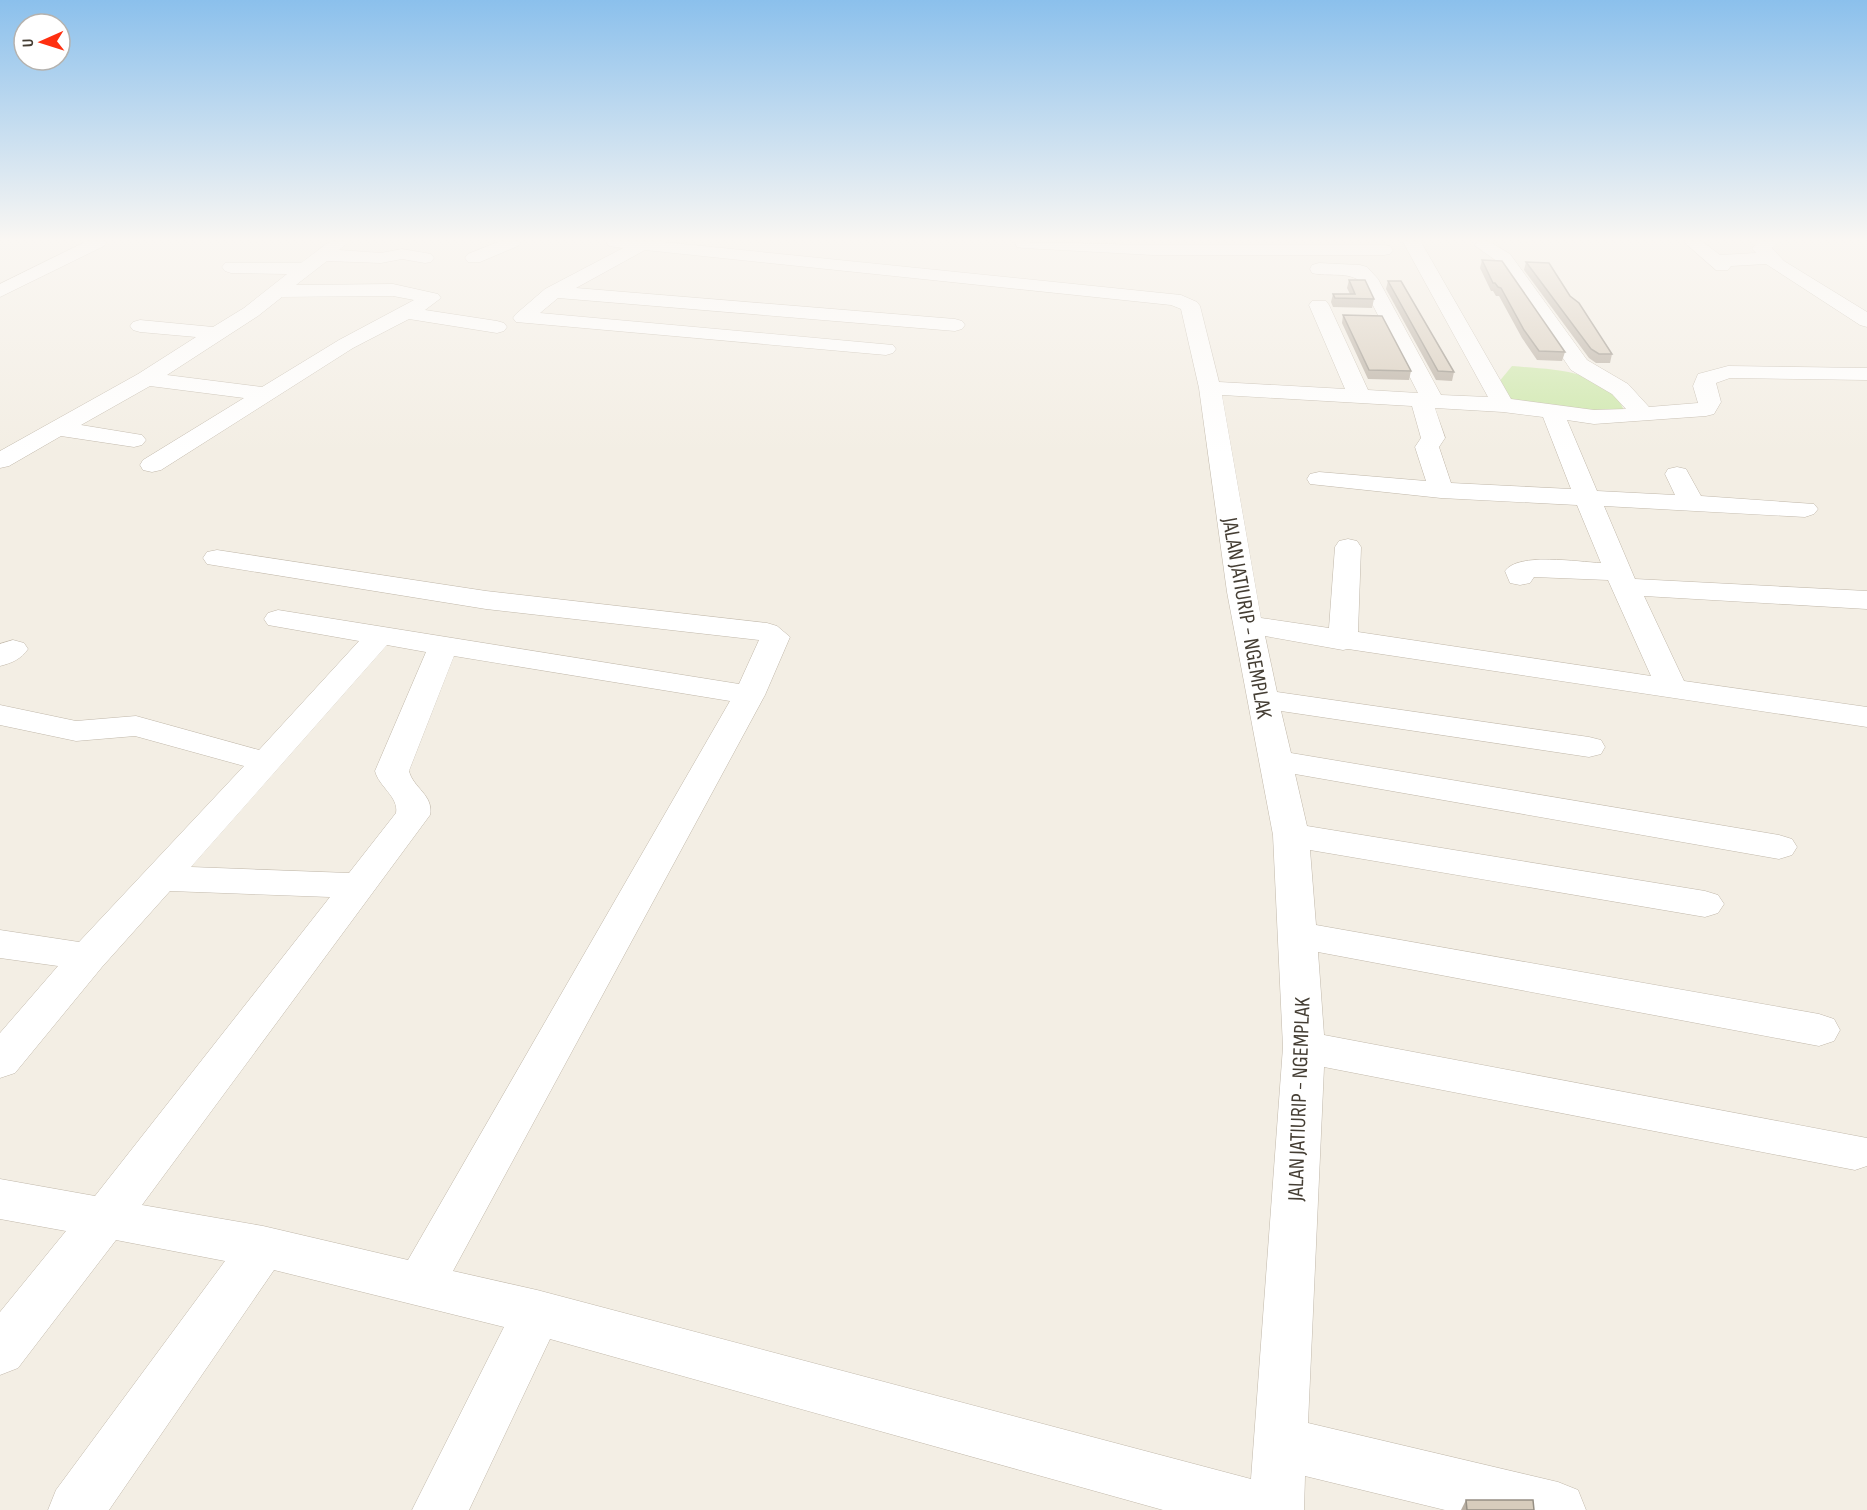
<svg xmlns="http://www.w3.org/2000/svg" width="1867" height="1510" font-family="'Sofia Sans Condensed',sans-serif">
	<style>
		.green { fill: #cee8ac }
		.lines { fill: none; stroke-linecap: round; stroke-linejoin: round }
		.minor-casing { stroke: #c1b8aa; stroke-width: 1 }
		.minor { fill: #fff; fill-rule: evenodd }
		.wall { fill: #b9afa2 }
		.building { fill: #d7ccbc; stroke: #968f84; stroke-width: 1.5 }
		.labels { text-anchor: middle; stroke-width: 4.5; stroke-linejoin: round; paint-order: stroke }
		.street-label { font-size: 22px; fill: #453e34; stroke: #fff }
	</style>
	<rect width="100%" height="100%" fill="#f3eee4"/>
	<path class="green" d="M1512,366C1553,370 1606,368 1625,412L1600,414L1510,401L1498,383Z"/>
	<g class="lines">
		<defs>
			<g id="minor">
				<path d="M85,242H107L104,246L0,297V284Z"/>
				<path d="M329,242H348L339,250L381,253L402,249L431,254L434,258L431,262L425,263L402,259L381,263L327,261L296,285L393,284L438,294L441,298L425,310L497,321L504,323L507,327L504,331L497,333L409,319L353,348L161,470L152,472L143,470L140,465L143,460L244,398L150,386L81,425L142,435L146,440L142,445L134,447L61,436L9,466L0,468V451L138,374L196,337L140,332L133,330L130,326L133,322L140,320L213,327L244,308L287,274L231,273L225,271L222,267L225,263H301ZM393,296L414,300L339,340L262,387L167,375L258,316L282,297Z"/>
				<path d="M498,242H521L518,246L480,262H468L465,258L468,254Z"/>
				<path d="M606,242H663L1181,295L1197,302L1200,306L1219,382L1345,389L1309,305L1312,301H1326L1329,305L1368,390L1418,393L1361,282C1349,271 1328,277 1312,273L1310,269L1312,265L1319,263L1360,265L1367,267L1378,279L1441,395L1488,397L1403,242H1421L1511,399L1594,410L1626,409L1612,394L1571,370L1498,262L1474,245L1477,242H1490L1510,254L1587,360L1628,384L1649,407L1698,403L1693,386L1698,374L1728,366L1867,368V380L1730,378L1716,383L1721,402L1714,414L1706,416L1594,424L1567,420L1597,491L1675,495L1665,474L1668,469L1677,467L1686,469L1701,496L1814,504L1818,509L1814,514L1805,517L1604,506L1635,579L1867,591V609L1644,596L1684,681L1867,707V727L1348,649L1343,650L1265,636L1277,692L1589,737L1601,740L1605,747L1601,754L1589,757L1281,711L1291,753L1779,835L1792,839L1797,847L1792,855L1779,859L1295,774L1307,826L1705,891L1718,895L1724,904L1718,913L1705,917L1310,850L1316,925L1819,1014L1834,1019L1840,1030L1834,1041L1819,1046L1318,952L1324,1035L1867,1138V1166L1855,1170L1324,1067L1308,1423L1558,1482L1578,1490L1586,1510H1445L1305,1476L1304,1510H1163L550,1339L469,1510H412L504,1327L274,1270L109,1510H48L56,1490L225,1261L116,1240L18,1368L0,1375V1312L66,1231L0,1219V1179L95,1196L330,897L170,891L102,967L15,1073L0,1078V1033L58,966L0,958V930L79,942L244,766L135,736L76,741L0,725V705L76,721L136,716L259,750L359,641L268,625L264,619L268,613L278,610L739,684L759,640L486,609L207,564L203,558L207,552L217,550L486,591L767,623L777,626L790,637L765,695L453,1271L537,1290L1251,1479L1283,1047L1273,835L1227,592L1199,388L1181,309L1171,305L645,250L576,288L955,319L962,321L965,325L962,329L955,331L558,298L540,313L893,345L896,349L893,353L886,355L516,322L513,318L516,314L545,289L623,248L609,246ZM1222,395L1412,406L1421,438L1415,447L1426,481L1319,472L1310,474L1307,479L1310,484L1441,498L1577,505L1601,563C1578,562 1518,552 1505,571L1510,583L1520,585L1530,583L1534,577L1608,580L1651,676L1358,632L1361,547L1357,541L1348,539L1339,541L1335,547L1329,628L1261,618ZM1435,408L1503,412L1543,417L1571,489L1451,483L1439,447L1445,438ZM387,645L426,652L375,771C379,787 399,797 396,813L349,873L191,867ZM454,656L730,701L408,1260L263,1226L142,1205L430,815C434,795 413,788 409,771Z"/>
				<path d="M1015,242L1153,245H1384L1390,246L1393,250L1390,254L1384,255H1153L1023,248L1017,247Z"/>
				<path d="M1684,242H1703L1720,255L1756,253L1752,248L1758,242H1778L1772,248L1784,261L1867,312V327L1860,325L1766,264L1731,266L1728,270H1716Z"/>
				<path d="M13,640L24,643L28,649C21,659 12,663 0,666V644Z"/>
			</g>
		</defs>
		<use href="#minor" class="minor-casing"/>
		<use href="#minor" class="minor"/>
	</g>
	<g class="wall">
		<path d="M1482,260L1565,352L1562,361L1537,360L1522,338L1499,296H1496L1493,291H1491L1480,268Z"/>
		<path d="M1526,262L1570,296L1612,354L1610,363H1596L1589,358L1524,270Z"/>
		<path d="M1349,280L1374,299L1372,308L1333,307L1331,302L1333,294H1350L1347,288Z"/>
		<path d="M1388,281L1454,372L1452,381L1436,380L1386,289Z"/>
		<path d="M1343,315L1411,371L1409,380L1368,379L1342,323Z"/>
		<path d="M1466,1500L1534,1510H1461Z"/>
	</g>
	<g class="building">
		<path d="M1482,260L1502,261L1565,352L1539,351L1524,330L1501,288L1498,287L1495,283H1493Z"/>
		<path d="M1526,262L1549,263L1570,296L1579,303L1612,354H1599L1591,349Z"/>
		<path d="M1349,280H1365L1374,299L1335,298L1333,294H1355Z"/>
		<path d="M1388,281H1401L1454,372L1438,371Z"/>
		<path d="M1343,315L1382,316L1411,371L1369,370Z"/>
		<path d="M1466,1500H1533L1534,1510H1467Z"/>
	</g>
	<linearGradient id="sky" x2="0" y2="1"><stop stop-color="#8bc0ec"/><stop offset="0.53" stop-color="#faf7f3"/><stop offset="1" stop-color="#faf7f3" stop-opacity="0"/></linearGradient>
	<rect width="1867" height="453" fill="url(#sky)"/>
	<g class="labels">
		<g class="street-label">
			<text transform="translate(1248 618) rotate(80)" y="8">JALAN JATIURIP - NGEMPLAK</text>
			<text transform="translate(1298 1099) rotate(-88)" y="8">JALAN JATIURIP - NGEMPLAK</text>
		</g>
	</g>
	<g transform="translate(42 42) rotate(267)"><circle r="28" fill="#ffffff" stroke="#b5b2ae" stroke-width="1.5"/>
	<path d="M0-4.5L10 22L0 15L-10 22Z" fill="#fe2f10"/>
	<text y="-9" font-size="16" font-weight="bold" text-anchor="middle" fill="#453e34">U</text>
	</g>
</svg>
